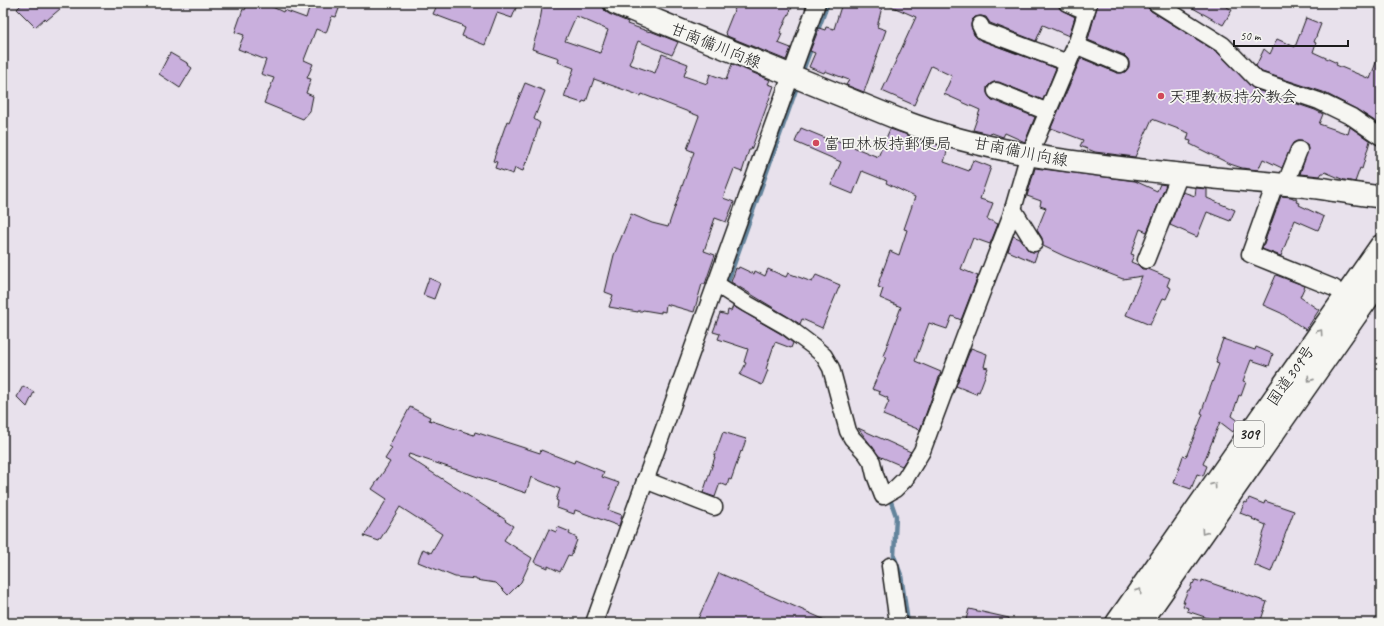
<svg xmlns="http://www.w3.org/2000/svg" width="1384" height="626" font-family="Caveat,'Klee One',sans-serif">
	<style>
		.lines { fill: none; stroke-linecap: round; stroke-linejoin: round }
		.stream { stroke: #64849c; stroke-width: 4.5 }
		.building { fill: #c9afdd; stroke: #1c1c1c; fill-rule: evenodd }
		.minor-casing { stroke: #1c1c1c; stroke-width: 19 }
		.major-casing { stroke: #1c1c1c; stroke-width: 24 }
		.highway-casing { stroke: #1c1c1c; stroke-width: 25 }
		.minor { stroke: #f6f6f2; stroke-width: 16 }
		.major { stroke: #f6f6f2; stroke-width: 21 }
		.highway { stroke: #f6f6f2; stroke-width: 22 }
		.oneway { stroke: #949492 }
		.poi-dot { fill: #d1495b; stroke: #f6f6f2; stroke-width: 1.5 }
		.labels { text-anchor: middle; stroke-width: 3.5; stroke-linejoin: round; paint-order: stroke }
		.shield { fill: #f6f6f2; stroke: #5d5d5c; stroke-width: 1 }
		.shield-label { font-size: 15px; font-weight: bold; fill: #1c1c1c }
		.street-label { font-size: 16px; fill: #1c1c1c; stroke: #f6f6f2 }
		.poi-label { font-size: 16px; fill: #1c1c1c; stroke: #f6f6f2; text-anchor: start }
	</style>
	<rect width="100%" height="100%" fill="#e8e1ec"/>
	<filter id="ink" filterUnits="userSpaceOnUse"><feTurbulence type="fractalNoise" baseFrequency=".025" numOctaves="2"/><feDisplacementMap in="SourceGraphic" scale="8" xChannelSelector="R" yChannelSelector="G"/><feConvolveMatrix kernelMatrix="1 2 1 2 8 2 1 2 1" color-interpolation-filters="sRGB"/></filter>
	<g filter="url(#ink)">
		<g class="lines">
			<g class="stream">
				<path d="M802,73L828,3"/>
				<path d="M729,285L727,284L798,84"/>
				<path d="M889,496L896,516L894,556L901,575L908,623"/>
			</g>
		</g>
		<g class="building">
			<path d="M23,3H67L47,20L45,18L35,27L17,9Z"/>
			<path d="M248,3H264L283,12L284,10L306,18L309,8L300,5V3H341L336,17L332,16L326,33L316,29L304,60L313,64L307,78L311,79L306,93L313,96L310,111L303,119L264,103L274,78L261,74L266,60L238,49L244,35L235,32L243,9L245,10Z"/>
			<path d="M438,3H518L512,18L497,13L485,45L462,36L465,28L461,26L462,25L433,14Z"/>
			<path d="M543,3H602L605,11L609,14L628,22L627,24L650,32V31L678,42L672,55L638,41L629,64L655,73L662,54L688,64L684,76L707,84L710,74L726,80L732,64L770,80L768,84L774,86L751,150H749L742,172L734,169L723,198L734,202L726,222L715,218L704,251L715,255L705,284H702L694,312L666,304L665,312L661,311V313L643,310L642,311H638V312L609,307L613,295L605,292L614,255L631,214L652,223L668,227L694,152L687,149L699,116L642,94L641,96L594,79L586,102L583,101L582,103L564,97L574,68L558,62L559,58L532,49L539,26ZM576,16L608,30L600,53L565,41Z"/>
			<path d="M737,3H794L780,33L782,34L778,43L791,48L786,60L727,36V35L725,33Z"/>
			<path d="M842,3H883L877,27L886,30L864,92L846,85L849,80L825,71L824,73L809,67L815,53L810,51L819,28L825,30L826,27L834,29Z"/>
			<path d="M884,3H1058L1060,9L1075,17L1069,36L1043,25L1036,41L990,23L986,17L981,16L975,17L972,20L971,25L972,29L974,35L980,40L1056,68L1043,100L999,82H994L990,84L987,87V93L989,97L992,100L1035,117L1025,142L1005,133L1003,137L992,133L991,134L973,130L980,110L944,94L952,76L931,66L914,105L882,91L916,17Z"/>
			<path d="M1098,3H1147L1148,8L1151,11L1217,52L1254,89L1315,110L1323,114L1319,124L1348,134L1350,127L1370,141L1362,169L1360,168L1355,182L1344,180L1325,172L1324,173H1322L1320,176L1300,174L1308,149L1307,144L1302,141H1297L1293,143L1282,168L1263,159L1258,170L1242,168L1230,164L1190,144L1191,141L1187,140L1189,133L1152,119L1135,157L1095,152L1080,146L1083,140L1051,128L1081,58L1117,73H1122L1125,72L1129,67V62L1128,59L1124,55L1088,40Z"/>
			<path d="M1184,3H1220L1232,10L1223,25Z"/>
			<path d="M1306,18L1321,24L1314,42L1316,43L1313,52L1337,63L1336,65L1370,79L1379,54L1381,55V125L1356,109L1323,92L1262,72L1256,66L1264,49L1270,54L1277,39L1295,47Z"/>
			<path d="M170,53L189,64L188,65L192,68L180,88L159,74Z"/>
			<path d="M525,83L545,91L534,119L540,123L527,163L526,162L523,171L515,168L513,174L495,168L497,162L493,161L507,121L509,122Z"/>
			<path d="M801,128L835,142L836,140L878,157L890,129L948,148L944,162L969,171L973,160L991,167L980,199L993,203L987,219L998,224L990,244L973,238L961,269L978,276L961,320L952,316L947,329L929,323L915,361L941,372L920,430L883,415L889,401L887,400L888,398L879,394L880,392L872,389L886,357L883,356L901,307L880,298L883,289L878,287L880,281H879L890,251L899,255L907,230L904,229L915,197L886,183L887,181L862,171L853,194L831,185L841,162L795,142Z"/>
			<path d="M1035,168L1135,181L1157,191L1160,184L1166,185L1147,232L1140,229L1131,254L1134,255L1131,262L1138,265L1142,269H1148L1170,278L1167,286L1171,288L1166,299L1163,298L1150,325L1126,315L1142,276L1123,279L1064,256L1043,246L1042,238L1037,230L1046,208L1040,206L1041,201L1027,196Z"/>
			<path d="M1196,188L1207,189V198L1235,210L1230,221L1207,212L1197,237L1170,225L1183,192L1195,196Z"/>
			<path d="M1281,196L1291,197L1297,200L1296,202L1300,203L1299,205L1324,217L1318,230L1295,220L1281,256L1262,249Z"/>
			<path d="M1013,236L1020,239L1029,251L1034,252L1038,251L1034,262L1008,251Z"/>
			<path d="M739,267L754,274L755,271L765,276L768,269L786,277L788,273L812,282L816,275L840,285L822,328L802,319L800,324L731,282L736,268L738,269Z"/>
			<path d="M1276,275L1305,286L1300,297L1319,310L1306,330L1281,313L1263,305Z"/>
			<path d="M429,278L440,283L434,299L423,295Z"/>
			<path d="M733,306L781,334L793,343L791,348L775,342L766,369L768,370L762,385L740,375L746,363L744,362L748,349L718,339L720,334L713,332L720,313L727,315L728,310L731,311Z"/>
			<path d="M1223,339L1255,350L1256,347L1273,354L1269,366L1251,360L1243,381L1246,382L1241,396L1239,395L1232,416L1240,422L1233,432L1220,422L1203,464L1207,466L1203,476L1197,474L1191,489L1174,483L1183,456L1186,457L1203,414L1201,413L1219,364L1216,363L1217,360L1216,359Z"/>
			<path d="M971,348L987,354L984,367L988,368L979,392L977,391L976,394L956,386Z"/>
			<path d="M23,386L34,392L27,407L17,397Z"/>
			<path d="M410,407L430,417L429,420L474,435L475,432L540,453L541,450L574,463L575,460L604,472L602,477L619,483L608,510L622,515L619,526L575,510L574,514L557,508L558,501L556,500L560,489L531,477L526,493L409,454L408,457L506,520L505,521L513,526L504,540L532,558L521,582L508,595L496,583L476,580V579L455,577L418,562L423,549L431,553L442,534L400,507L379,541L364,536L387,499L372,489L390,462L385,459L392,448L389,446Z"/>
			<path d="M858,428L911,452L902,466L879,456Z"/>
			<path d="M723,432L746,439L742,452L741,451L731,480L729,479L727,486L720,483L715,497L703,493L715,457H714Z"/>
			<path d="M1249,498L1264,504L1265,501L1294,511L1271,572L1254,565L1266,525L1252,519L1253,518L1240,513L1245,502L1247,503Z"/>
			<path d="M558,527L570,532L569,534L577,538L576,540H577L571,556L568,555L560,572L548,566V568L534,562L549,529L556,532Z"/>
			<path d="M719,573L832,623H696Z"/>
			<path d="M1195,580L1202,582V580L1267,602L1260,623H1223L1187,611L1188,608L1183,606L1185,602H1183L1188,590H1190L1192,583L1193,584Z"/>
			<path d="M969,609L1009,618L1008,623H965Z"/>
		</g>
		<g class="lines">
			<defs>
				<g id="minor">
					<path d="M1067,3L1086,11"/>
					<path d="M1156,3L1223,45L1257,80L1319,101L1352,117L1381,137"/>
					<path d="M980,25L983,31L1068,63"/>
					<path d="M1075,45L1120,64"/>
					<path d="M996,91L1048,112"/>
					<path d="M1275,184L1250,254L1334,288"/>
					<path d="M1285,185L1299,150"/>
					<path d="M1013,209L1034,243"/>
					<path d="M1146,260L1180,174"/>
					<path d="M716,284L747,304L786,326L814,347L824,356L831,368L848,431L852,438L866,453L872,462L875,475L883,496L895,489L905,479L922,451L965,336L1011,216L1027,161L1077,42L1089,3"/>
					<path d="M645,480L714,507"/>
					<path d="M890,566L898,623"/>
					<path d="M594,623L817,3"/>
				</g>
				<path id="major" d="M614,3L903,121C1003,159 1111,166 1215,178C1250,181 1284,184 1318,188C1339,191 1360,195 1381,197"/>
				<g id="highway">
					<path d="M1117,623L1381,246"/>
					<path d="M1140,623L1381,279"/>
				</g>
			</defs>
			<use href="#minor" class="minor-casing"/>
			<use href="#major" class="major-casing"/>
			<use href="#highway" class="highway-casing"/>
			<use href="#minor" class="minor"/>
			<use href="#major" class="major"/>
			<use href="#highway" class="highway"/>
		</g>
		<defs><path id="oneway-chevron" d="M-2-3.5L2.5 0L-2 3.5" fill="none" stroke-width="1.6" stroke-linecap="round" stroke-linejoin="round"/></defs>
		<g class="oneway">
			<use href="#oneway-chevron" transform="translate(1320 332) rotate(-55)"/>
			<use href="#oneway-chevron" transform="translate(1310 379) rotate(125)"/>
			<use href="#oneway-chevron" transform="translate(1214 485) rotate(-55)"/>
			<use href="#oneway-chevron" transform="translate(1204 532) rotate(125)"/>
			<use href="#oneway-chevron" transform="translate(1139 591) rotate(-55)"/>
		</g>
	</g>
	<g class="poi-dot">
		<circle cx="1161" cy="96" r="4"/>
		<circle cx="816" cy="143" r="4"/>
	</g>
	<g class="labels">
		<rect class="shield" x="1234" y="421" width="30" height="26" rx="3"/>
		<g class="shield-label">
			<text x="1249" y="439">309</text>
		</g>
		<g class="street-label">
			<text transform="translate(716 45) rotate(22)" y="6">甘南備川向線</text>
			<text transform="translate(1021 151) rotate(11)" y="6">甘南備川向線</text>
			<text transform="translate(1290 375) rotate(-55)" y="6">国道309号</text>
		</g>
		<g class="poi-label">
			<text x="1169" y="102">天理教板持分教会</text>
			<text x="824" y="149">富田林板持郵便局</text>
		</g>
	</g>
	<rect width="1384" height="626" fill="none" stroke="#f6f6f2" stroke-width="16"/>
	<rect x="8" y="8" width="1368" height="610" fill="none" stroke="#1c1c1c" stroke-width="1.5" filter="url(#ink)"/>
	<path d="M1234 40v6h114v-6" fill="none" stroke="#1c1c1c" stroke-width="2"/>
	<text x="1240" y="40" font-size="12" fill="#1c1c1c" stroke="#f6f6f2" stroke-width="3" paint-order="stroke">50 m</text>
</svg>
